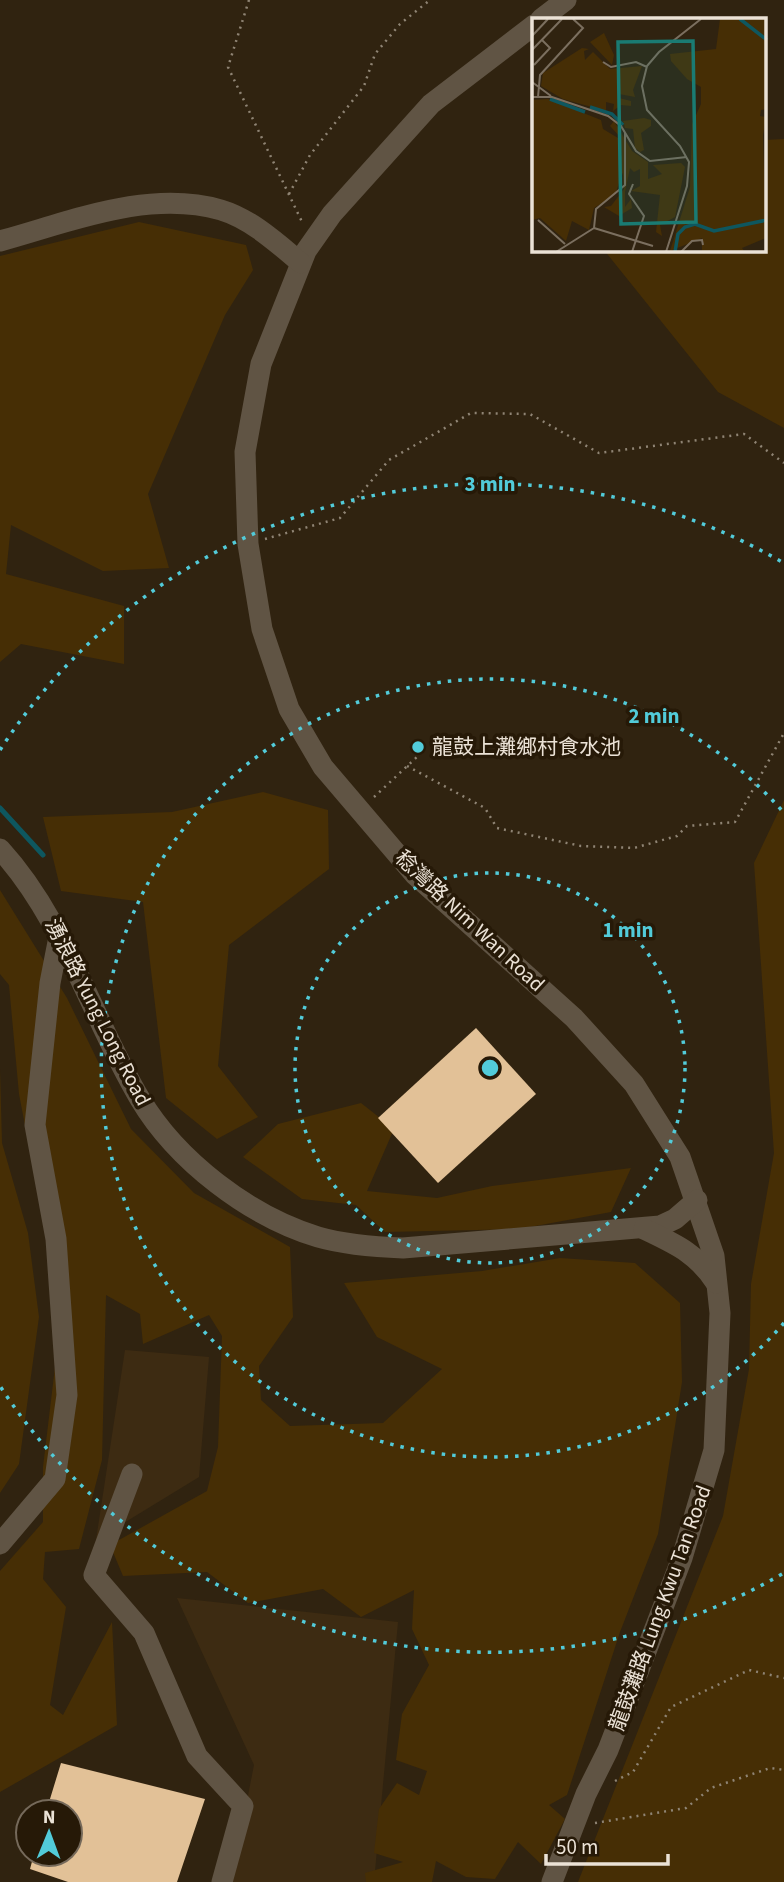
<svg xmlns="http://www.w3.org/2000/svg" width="784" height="1882" font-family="'Source Sans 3','Noto Sans TC',sans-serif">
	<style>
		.built { fill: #3d2b12 }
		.green { fill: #462e05 }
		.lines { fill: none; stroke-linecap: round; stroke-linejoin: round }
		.stream { stroke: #0e575f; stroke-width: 5 }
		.building { fill: #e2c197 }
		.path { stroke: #8f8474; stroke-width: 2.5; stroke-dasharray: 2 5; stroke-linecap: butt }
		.minor { stroke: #605444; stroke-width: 21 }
		.ring { fill: none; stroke: #52cbd9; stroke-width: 3.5; stroke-dasharray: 3.5 7 }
		.poi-dot { fill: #52cbd9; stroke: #261907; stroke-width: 2.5 }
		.labels { text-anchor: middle; stroke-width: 7; stroke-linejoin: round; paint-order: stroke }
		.poi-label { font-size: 21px; fill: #ebe2d6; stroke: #261907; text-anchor: start }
		.street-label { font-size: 21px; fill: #ebe2d6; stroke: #261907 }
		.inset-river { fill: none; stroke: #0e575f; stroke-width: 3.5 }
		.inset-road { fill: none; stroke: #7b6f5f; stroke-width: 2 }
		.view { fill: #1a7b73; fill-opacity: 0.15; stroke: #1a7b73; stroke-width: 3.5 }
		.inset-edge { fill: none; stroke: #ebe2d6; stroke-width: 3.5 }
		.centre { fill: #52cbd9; stroke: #261907; stroke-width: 3.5 }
		.ring-label { font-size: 21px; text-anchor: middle; font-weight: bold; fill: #52cbd9; stroke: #261907; stroke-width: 7; stroke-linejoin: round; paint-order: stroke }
	</style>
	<rect width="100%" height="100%" fill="#302310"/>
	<g class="built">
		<path d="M125,1350L209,1357L199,1477L96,1540Z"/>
		<path d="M177,1598L398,1622L374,1882H231L254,1765Z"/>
	</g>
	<g class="green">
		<path d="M784,139V428L718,392L604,250H765V140Z"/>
		<path d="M139,222L246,245L253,270L225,315L148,494L169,568L103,571L11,525L6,574L124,606V664L21,644L0,662V256Z"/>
		<path d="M263,792L328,810L329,869L229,945L218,1066L258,1117L217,1139L166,1098L143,902L61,891L43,817L172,812Z"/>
		<path d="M784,800V1882H578L723,1516L749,1369L751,1284L774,1153L754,863Z"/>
		<path d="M0,890L67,998L131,1129L194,1193L290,1247L293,1317L259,1366L261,1400L290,1426L383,1423L442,1369L377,1337L344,1283L482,1271L560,1258L635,1263L680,1303L682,1382L658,1534L620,1632L567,1795L549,1805L565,1819L541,1864L518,1842L495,1879L466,1877L436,1861L432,1882H366L365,1873L403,1862L374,1853L379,1809L397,1783L419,1795L427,1771L396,1760L402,1714L429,1665L412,1629L414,1590L361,1617L323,1589L248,1603L207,1572L123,1576L110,1545L207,1491L218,1447L222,1336L209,1315L143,1344L140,1314L106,1295L102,1460L79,1549L45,1552L43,1579L66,1607L50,1705L63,1715L112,1622L117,1725L0,1792V1571L43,1522V1467L55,1367L48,1245L19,1094L9,985L0,974Z"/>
		<path d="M0,1069L2,1143L28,1233L39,1317L19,1464L0,1493Z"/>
		<path d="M361,1103L394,1129L367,1191L437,1198L492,1186L631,1168L611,1212L519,1229L385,1232L356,1205L302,1199L243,1157L278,1124Z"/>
	</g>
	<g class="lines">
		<path class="stream" d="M0,808L43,855"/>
	</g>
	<g class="building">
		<path d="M476,1028L536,1094L438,1183L378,1118Z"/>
		<path d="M61,1763L205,1799L177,1882H68L30,1869L34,1854H70V1812H46Z"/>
	</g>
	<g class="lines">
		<g class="path">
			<path d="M249,0L228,67L303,224"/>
			<path d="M289,194L310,155L364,86L375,54L400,24L430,0"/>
			<path d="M265,539L340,518L389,460L471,413L530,414L599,453L744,434L784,463"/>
			<path d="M407,766L485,808L497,828L581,846L634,848L677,836L687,826L735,822L784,733"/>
			<path d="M374,797L418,756"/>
			<path d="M615,1781L633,1772L671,1707L749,1670L784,1678"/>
			<path d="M595,1823L686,1808L711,1788L770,1768L784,1770"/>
		</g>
		<g class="minor">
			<path d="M541,19L566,0"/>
			<path d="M534,25L431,104L332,214L306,251L261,364L245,452L248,544L262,629L289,709L323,767L415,875L574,1018L634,1084L680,1157L714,1256L720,1313L714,1450L682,1558L608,1750L586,1794L552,1882"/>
			<path d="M0,241C70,222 148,189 221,210C251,219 277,243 301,263"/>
			<path d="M0,849C65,920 91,1017 140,1099C177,1161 249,1216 318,1237C346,1245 374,1247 403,1248L660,1226L675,1219L697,1200"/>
			<path d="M644,1229C675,1244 697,1253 716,1283"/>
			<path d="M132,1474L94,1575L144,1633L197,1756L243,1806L222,1882"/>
			<path d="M0,1544L55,1479L67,1395L56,1239L35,1125L50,983L59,937"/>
		</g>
	</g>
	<g class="ring">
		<circle cx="490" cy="1068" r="195"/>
		<path d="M784 1323A389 389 0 1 1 784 813"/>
		<path d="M782 1574A584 584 0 0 1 0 1386M0 750A584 584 0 0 1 782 562"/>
	</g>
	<circle class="poi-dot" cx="418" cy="747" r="7"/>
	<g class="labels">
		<g class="poi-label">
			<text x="432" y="754">龍鼓上灘鄉村食水池</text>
		</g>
		<g class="street-label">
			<text transform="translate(470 921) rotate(43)" y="7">稔灣路 Nim Wan Road</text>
			<text transform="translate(98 1012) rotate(63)" y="7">湧浪路 Yung Long Road</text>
			<text transform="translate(660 1608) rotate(-70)" y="7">龍鼓灘路 Lung Kwu Tan Road</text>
		</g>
	</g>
	<g transform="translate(532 18)">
		<rect width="234" height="234" fill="#302310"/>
		<path d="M188,1H234V91L229,92L228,98L234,99L231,117L234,220L210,230L213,234H170V220L138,233L158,169L160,106L169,86V69L155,61L139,43L138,36L184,31ZM72,15L82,37L80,47L58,24ZM50,30L57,31L52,33L53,42L61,34L78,51L110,48L101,72L103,79L87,76V80L99,83V88L89,87L81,93L82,86L74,84V93L31,81L9,68L11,55ZM16,81L69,102L71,111L86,120L92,151L83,177L62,190L57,212L40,203L34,223L8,200L0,202V82ZM112,100L119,102V108L109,115L112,132L108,134L103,130L101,111L93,110L91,103ZM82,103L100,133L116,144V161L130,156L121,147L149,145L153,149L143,199L128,207L130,218L124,214L128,177L99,173L108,168V151L102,154L98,150L93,174V189L99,181L100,190L87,198L72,189L79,188L92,171L88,119L78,108Z" fill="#462e05"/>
		<path class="inset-river" d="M208,1L235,22M18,81L53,94M58,89L80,96L91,107M143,234L146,216L153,209L163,206L182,213L235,202"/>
		<path class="inset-road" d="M0,18L16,1M0,32L30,1M71,44L79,49L104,44L115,49M2,47L18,30L10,22M0,64L19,78M0,79H20L76,98L89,108L104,133L118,143L155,139M6,79L8,57L51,10L41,1M6,202L33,226M62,210L121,228M24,234L62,210L64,191L93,167V115M100,234L112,198L97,176L101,166M134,234L155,168L157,144L148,128L115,92L110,68L115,48L127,34L169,1M149,234L160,223L170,222L171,227"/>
		<path class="view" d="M161,23L164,204L89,206L86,24Z"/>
		<rect width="234" height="234" class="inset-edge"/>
	</g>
	<circle cx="490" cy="1068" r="10" class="centre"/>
	<g class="ring-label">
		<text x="490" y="491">3 min</text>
		<text x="654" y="723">2 min</text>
		<text x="628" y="937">1 min</text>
	</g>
	<g transform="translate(49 1833) rotate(1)"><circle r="33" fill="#261907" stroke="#75695a" stroke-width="2"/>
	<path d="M0-5L12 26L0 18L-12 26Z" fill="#52cbd9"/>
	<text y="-10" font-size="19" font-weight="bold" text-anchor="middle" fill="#ebe2d6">N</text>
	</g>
	<path d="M546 1854v10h122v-10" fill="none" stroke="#ebe2d6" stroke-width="3.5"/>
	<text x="556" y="1854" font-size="21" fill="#ebe2d6" stroke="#261907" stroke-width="5" paint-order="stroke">50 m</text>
</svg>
